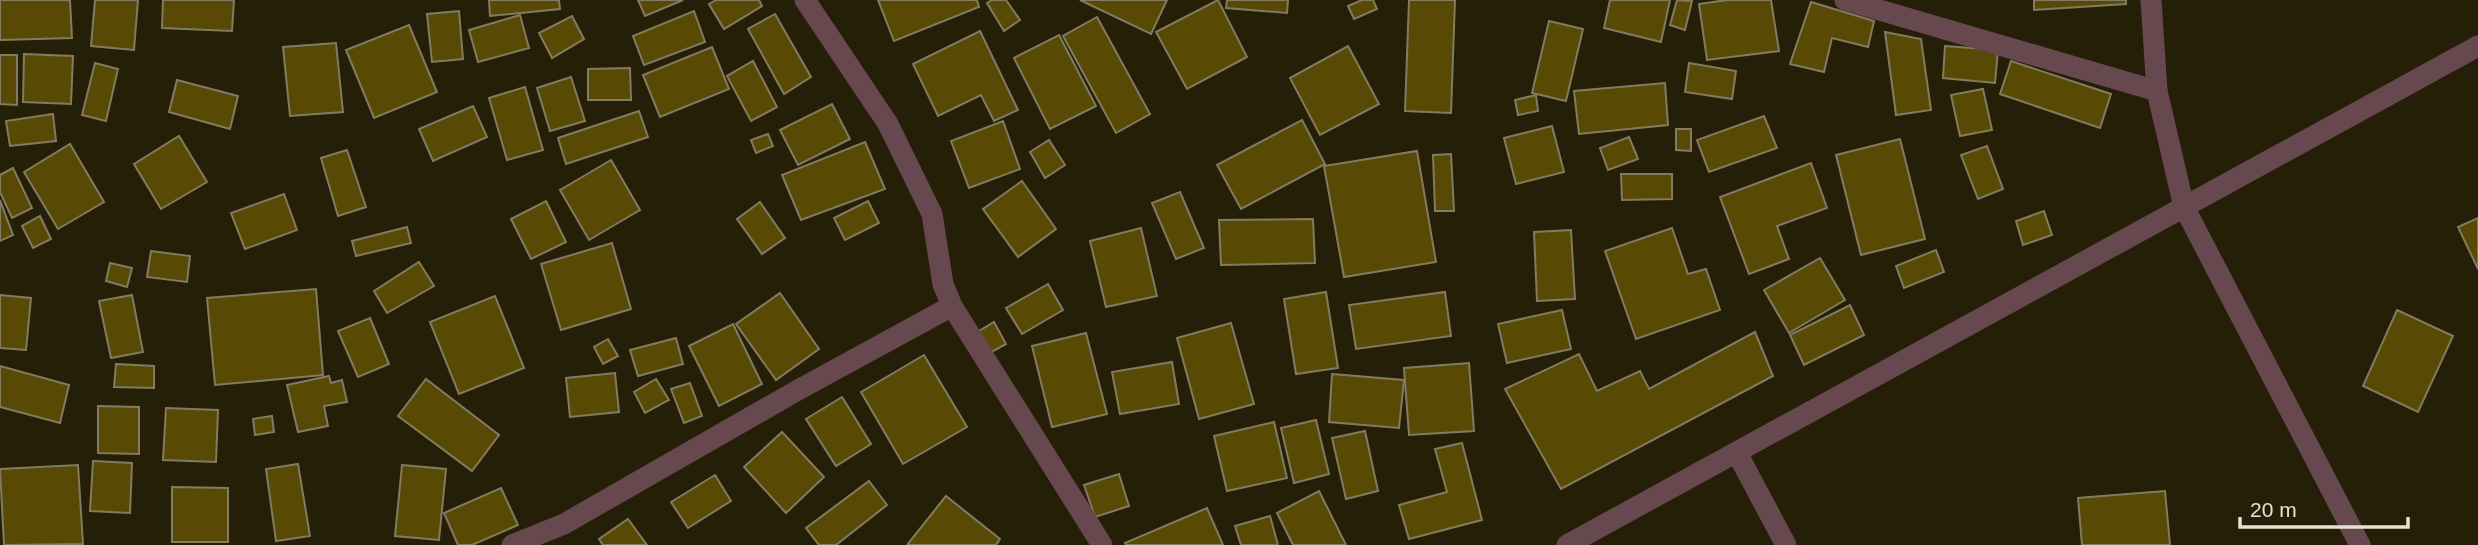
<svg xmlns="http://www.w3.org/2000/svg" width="2478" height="545" font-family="Helvetica,sans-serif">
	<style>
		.building { fill: #584a05; stroke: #817b61; stroke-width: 2 }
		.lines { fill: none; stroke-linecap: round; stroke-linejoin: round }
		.minor { stroke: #68484f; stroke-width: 21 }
	</style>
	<rect width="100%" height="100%" fill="#251f08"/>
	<g class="building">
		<path d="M0,0H70L72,38L0,40Z"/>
		<path d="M95,0H138L134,50L91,46Z"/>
		<path d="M163,0H234L232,31L162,28Z"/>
		<path d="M489,0H559L560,9L490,16Z"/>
		<path d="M638,0H683L645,16Z"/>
		<path d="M716,0H759L762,6L724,29L709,4Z"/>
		<path d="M878,0H977L979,7L894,41Z"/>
		<path d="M992,0H1006L1020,20L1004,31L987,3Z"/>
		<path d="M1080,0H1167L1151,34Z"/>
		<path d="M1218,0L1247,57L1187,89L1156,32Z"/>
		<path d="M1227,0H1288L1287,13L1226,8Z"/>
		<path d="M1362,0H1373L1377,9L1354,19L1348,6Z"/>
		<path d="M1409,0H1455L1451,113L1405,111Z"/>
		<path d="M1610,0H1670L1661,42L1604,28Z"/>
		<path d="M1677,0L1692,1L1685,30L1670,25Z"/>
		<path d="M1727,0H1771L1779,51L1707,60L1699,4Z"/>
		<path d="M2034,0H2126V4L2034,10Z"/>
		<path d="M1811,2L1874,21L1868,47L1832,38L1824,72L1790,64Z"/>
		<path d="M459,11L463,59L432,62L427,14Z"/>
		<path d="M694,11L705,42L644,65L633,36Z"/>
		<path d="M775,14L811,77L784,94L748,29Z"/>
		<path d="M520,15L529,48L478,62L469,30Z"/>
		<path d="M572,16L584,39L552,58L539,33Z"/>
		<path d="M1097,17L1150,114L1116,133L1063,36Z"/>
		<path d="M1549,21L1583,29L1566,101L1532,93Z"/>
		<path d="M409,25L437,92L374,118L346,50Z"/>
		<path d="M980,31L1018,110L994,121L981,95L938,116L913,64Z"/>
		<path d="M1885,32L1921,39L1931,110L1896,115Z"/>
		<path d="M1059,35L1096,106L1050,129L1014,58Z"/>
		<path d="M336,43L343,112L290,116L283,47Z"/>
		<path d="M1348,46L1379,104L1320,135L1290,78Z"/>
		<path d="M1945,46L1998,50L1995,83L1943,78Z"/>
		<path d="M712,47L729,89L660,117L643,75Z"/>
		<path d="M24,54L73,56L71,104L23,102Z"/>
		<path d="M0,55H17V105L0,104Z"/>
		<path d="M753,61L777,107L751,121L727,76Z"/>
		<path d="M2011,61L2111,94L2100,128L2000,94Z"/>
		<path d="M95,63L118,69L106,121L82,115Z"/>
		<path d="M1689,63L1736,71L1732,99L1685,92Z"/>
		<path d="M630,68L631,100H588V69Z"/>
		<path d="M571,77L585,121L550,131L537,88Z"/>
		<path d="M177,80L238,96L230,129L169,112Z"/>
		<path d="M1665,83L1668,125L1579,134L1574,91Z"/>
		<path d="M525,87L543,150L507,160L489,98Z"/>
		<path d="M1983,89L1992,130L1960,136L1951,95Z"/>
		<path d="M1536,95L1538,111L1518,115L1515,100Z"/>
		<path d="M832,104L850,139L798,165L780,130Z"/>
		<path d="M473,106L487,137L433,161L419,129Z"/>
		<path d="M639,111L648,137L566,164L558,138Z"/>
		<path d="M53,114L56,141L10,146L6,121Z"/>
		<path d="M1764,116L1777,148L1709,172L1697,140Z"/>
		<path d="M1302,120L1325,164L1241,209L1217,165Z"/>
		<path d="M1003,121L1020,169L969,188L951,141Z"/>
		<path d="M1552,126L1564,172L1516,184L1504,138Z"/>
		<path d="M1676,129H1691V151L1676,150Z"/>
		<path d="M768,134L773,146L756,153L751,140Z"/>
		<path d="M179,136L207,182L161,209L134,164Z"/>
		<path d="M1629,137L1638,159L1608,170L1600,148Z"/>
		<path d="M1900,139L1925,239L1861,255L1836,155Z"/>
		<path d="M1049,140L1065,165L1045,178L1030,152Z"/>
		<path d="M865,142L885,189L801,220L782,175Z"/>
		<path d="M70,144L104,202L58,229L24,172Z"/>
		<path d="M1987,146L2003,189L1978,199L1961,155Z"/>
		<path d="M347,150L366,207L338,216L321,158Z"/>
		<path d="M1417,151L1436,262L1344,277L1324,166Z"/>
		<path d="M1451,154L1454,211H1435L1433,155Z"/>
		<path d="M611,160L640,210L589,240L560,190Z"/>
		<path d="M1811,163L1827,208L1777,226L1789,259L1749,274L1720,197Z"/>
		<path d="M13,168L32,208L12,218L0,192V175Z"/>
		<path d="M1621,174H1672V199L1622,200Z"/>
		<path d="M1022,181L1056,229L1018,257L983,209Z"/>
		<path d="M1180,192L1204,248L1176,259L1152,203Z"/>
		<path d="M284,194L297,230L245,249L231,213Z"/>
		<path d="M0,200L13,235L0,241Z"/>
		<path d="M546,201L566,242L531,259L511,219Z"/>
		<path d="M868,201L879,223L845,240L834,218Z"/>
		<path d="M760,202L785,238L762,254L737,219Z"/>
		<path d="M2044,211L2052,235L2023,245L2016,221Z"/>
		<path d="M40,216L51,239L33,248L22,226Z"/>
		<path d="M2478,218V269L2458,227Z"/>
		<path d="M1313,219L1315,263L1221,265L1219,220Z"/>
		<path d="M407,227L411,243L356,256L352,241Z"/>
		<path d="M1141,228L1157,296L1106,307L1090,241Z"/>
		<path d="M1672,228L1688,274L1706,269L1720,310L1636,339L1605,251Z"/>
		<path d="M1571,230L1575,299L1537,301L1534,232Z"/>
		<path d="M612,243L631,309L561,330L541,264Z"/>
		<path d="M1936,250L1944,272L1904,288L1896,266Z"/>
		<path d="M151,251L190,256L187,282L147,277Z"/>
		<path d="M1820,258L1845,300L1789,333L1764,290Z"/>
		<path d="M419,262L434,286L387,313L374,291Z"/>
		<path d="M110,263L132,268L127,287L106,281Z"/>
		<path d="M1048,284L1063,310L1022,334L1006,308Z"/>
		<path d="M316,289L323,375L215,385L207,298Z"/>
		<path d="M1326,292L1338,368L1296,374L1284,299Z"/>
		<path d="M1445,292L1451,336L1356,349L1349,305Z"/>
		<path d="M780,293L819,349L776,380L736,324Z"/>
		<path d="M0,295L31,298L26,350L0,348Z"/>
		<path d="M132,295L143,352L111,358L99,301Z"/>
		<path d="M495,296L524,368L459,394L430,322Z"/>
		<path d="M1850,305L1864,335L1804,365L1790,335Z"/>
		<path d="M1562,310L1571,349L1507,363L1498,324Z"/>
		<path d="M2397,310L2453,336L2418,412L2363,386Z"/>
		<path d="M370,318L389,364L358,377L338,331Z"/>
		<path d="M994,322L1006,344L986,355L974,334Z"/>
		<path d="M1231,323L1254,404L1199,419L1177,338Z"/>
		<path d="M733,324L762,384L719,406L689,346Z"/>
		<path d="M1755,332L1773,376L1561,489L1505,389L1579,354L1597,391L1640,371L1649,389Z"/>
		<path d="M1086,333L1107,414L1052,427L1032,346Z"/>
		<path d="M676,338L683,364L638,376L630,350Z"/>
		<path d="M608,339L618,356L603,364L594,347Z"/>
		<path d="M924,355L967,427L903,464L861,392Z"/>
		<path d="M1172,362L1179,404L1120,414L1112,372Z"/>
		<path d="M1469,363L1474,431L1409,435L1404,368Z"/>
		<path d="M116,364L154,366V388L114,387Z"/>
		<path d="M0,366L69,385L60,423L0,407Z"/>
		<path d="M615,373L619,412L570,417L566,378Z"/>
		<path d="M1332,374L1404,380L1399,428L1329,422Z"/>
		<path d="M329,376L331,383L342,380L347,402L324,406L328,426L298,432L287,385Z"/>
		<path d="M426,379L499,435L472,471L398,416Z"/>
		<path d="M656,379L669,400L645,413L634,392Z"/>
		<path d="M690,383L702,416L684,423L671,389Z"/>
		<path d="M842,397L871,444L836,466L806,419Z"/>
		<path d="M98,406L139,407V454L98,453Z"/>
		<path d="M166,408L218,410L216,462L163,460Z"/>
		<path d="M272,416L274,432L255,435L253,419Z"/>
		<path d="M1316,420L1329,474L1294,483L1281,428Z"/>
		<path d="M1274,422L1287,478L1227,491L1214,436Z"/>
		<path d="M1365,431L1378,491L1346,499L1332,438Z"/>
		<path d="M782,432L824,477L786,513L744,467Z"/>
		<path d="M1462,443L1482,520L1409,539L1399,505L1447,492L1435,449Z"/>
		<path d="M93,461L132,463L130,513L90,511Z"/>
		<path d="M298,464L310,536L276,541L266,469Z"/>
		<path d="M78,465L83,544L4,545L0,469Z"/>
		<path d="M402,465L446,469L439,540L395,536Z"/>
		<path d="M1119,474L1129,506L1095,517L1084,485Z"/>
		<path d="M715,475L731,501L688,528L671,502Z"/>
		<path d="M869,481L887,505L836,545H819L806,528Z"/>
		<path d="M172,487L228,488V542H172Z"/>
		<path d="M501,488L518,525L472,545H458L444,513Z"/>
		<path d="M1319,491L1346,545H1293L1277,513Z"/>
		<path d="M2165,491L2170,545H2082L2078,498Z"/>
		<path d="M946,496L1000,539L996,545H907Z"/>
		<path d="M1207,508L1223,545H1126L1125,543Z"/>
		<path d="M1270,516L1278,545H1241L1235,526Z"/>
		<path d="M628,519L647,545H603L599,539Z"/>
	</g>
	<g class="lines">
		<g class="minor">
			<path d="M1845,0L2157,91"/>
			<path d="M2151,0L2157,91L2184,207L2360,545"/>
			<path d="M952,306L1102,545"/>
			<path d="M1737,453L1786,545"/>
			<path d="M512,545L564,524L798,390L952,306L943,284L932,214L888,124L805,0"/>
			<path d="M1567,545L2478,46"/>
		</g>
	</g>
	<path d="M2240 517v10h168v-10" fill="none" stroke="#e6e3d5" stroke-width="3.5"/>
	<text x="2250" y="517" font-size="21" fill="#e6e3d5" stroke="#251f08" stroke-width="5" paint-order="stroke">20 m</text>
</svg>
